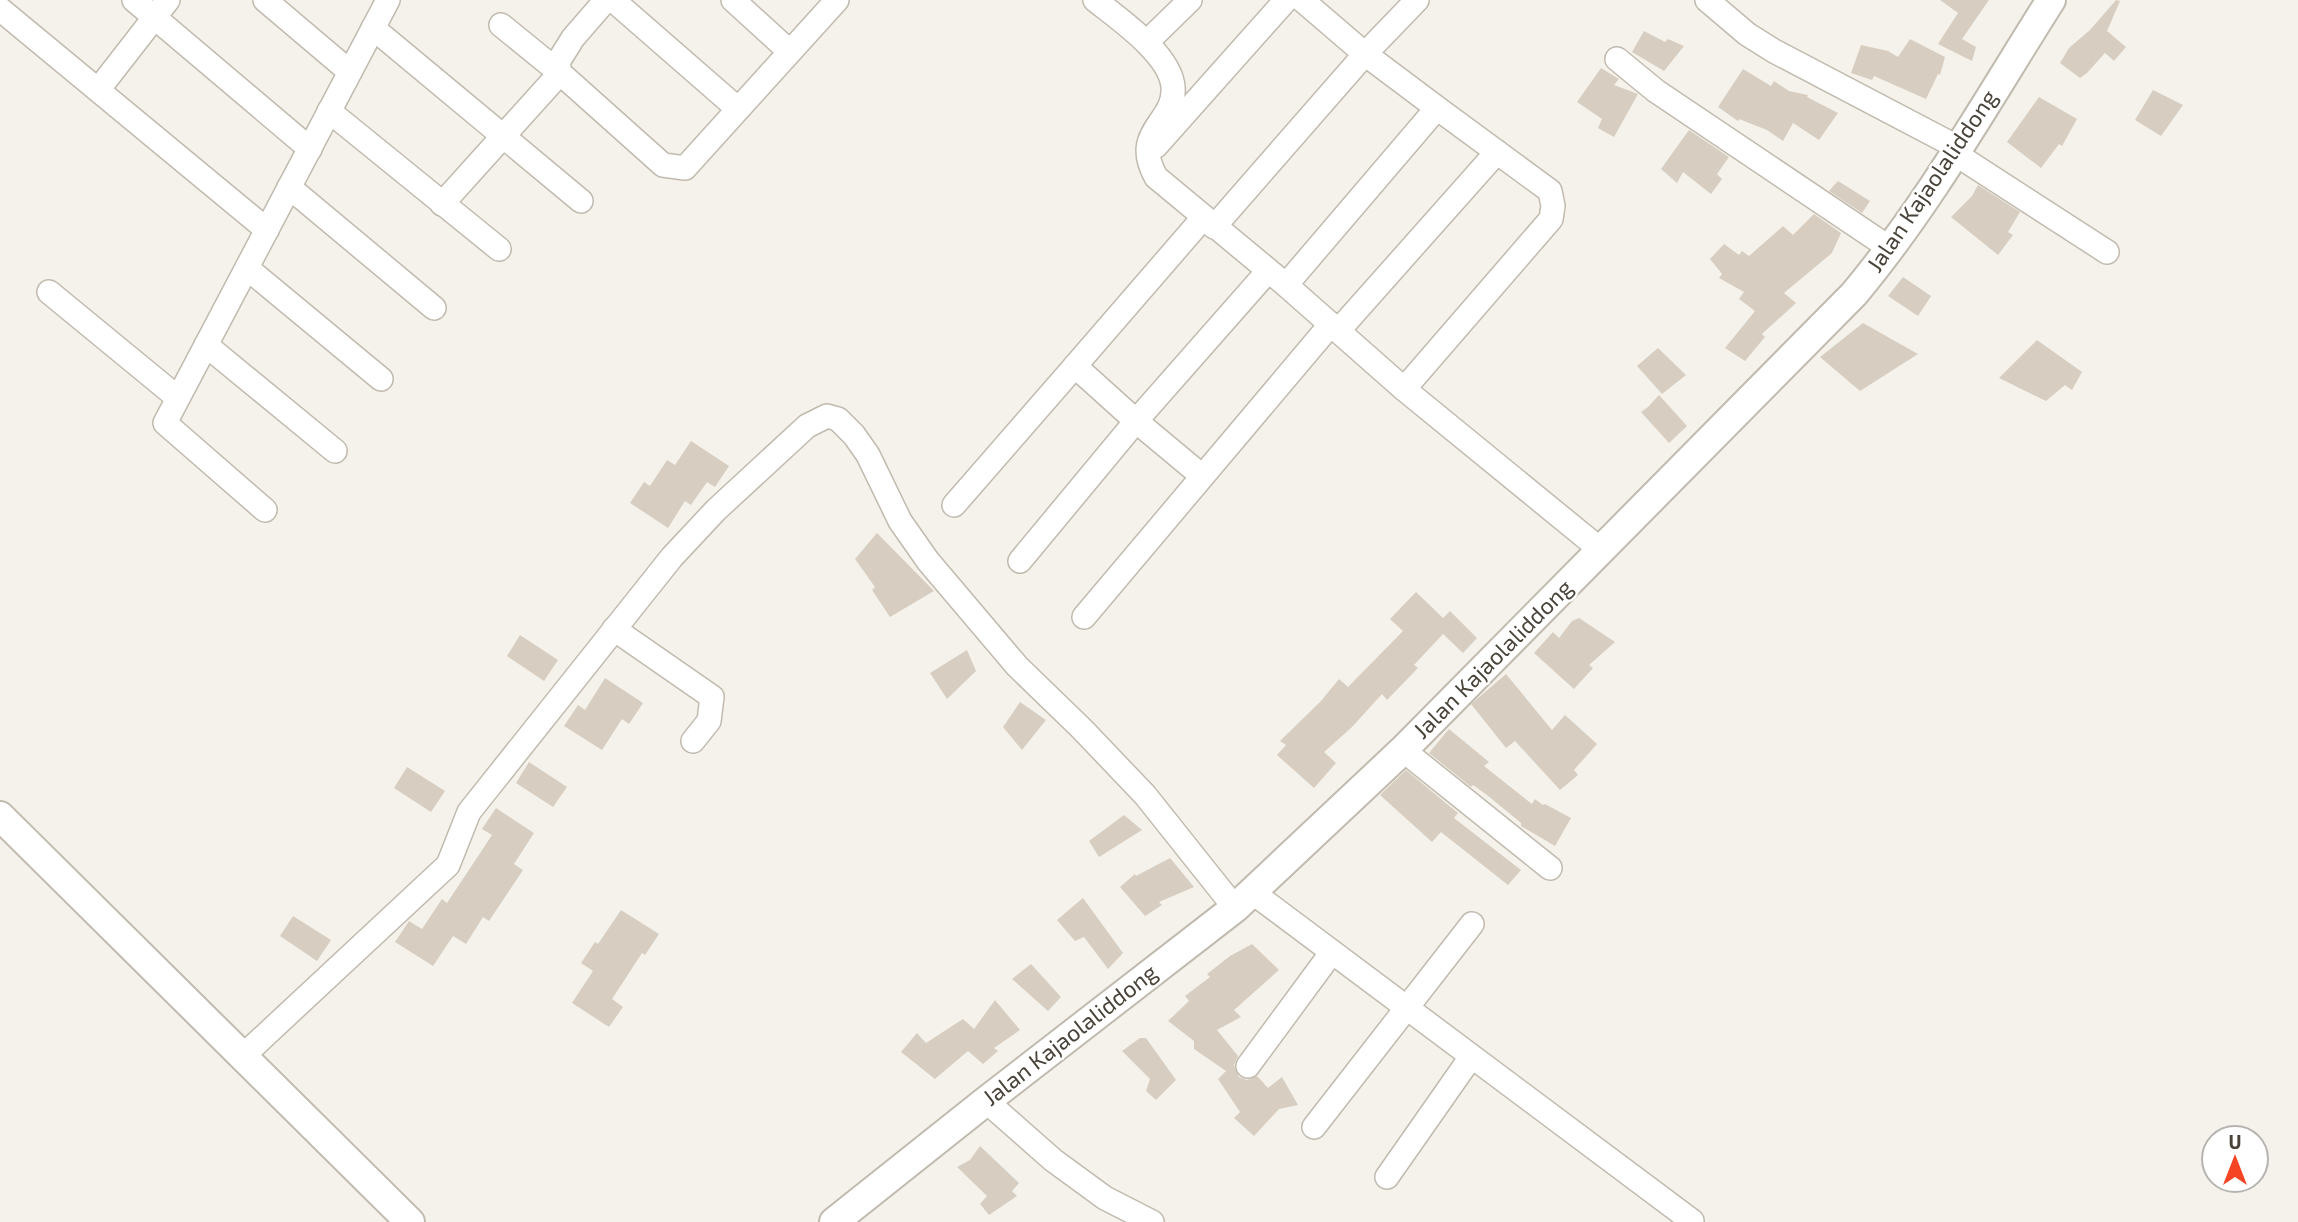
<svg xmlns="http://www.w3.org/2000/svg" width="2298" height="1222" font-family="'Exo 2',sans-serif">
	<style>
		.building { fill: #d7cec1 }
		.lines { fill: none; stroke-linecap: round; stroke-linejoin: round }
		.minor-casing { stroke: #c1baae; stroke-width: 26 }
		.tertiary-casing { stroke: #c1baae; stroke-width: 32 }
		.minor { stroke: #fff; stroke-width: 23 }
		.tertiary { stroke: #fff; stroke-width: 28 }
		.labels { text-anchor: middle; stroke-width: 5; stroke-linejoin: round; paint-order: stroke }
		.street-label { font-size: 23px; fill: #494339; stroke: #fff }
	</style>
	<rect width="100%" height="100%" fill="#f5f2eb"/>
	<g class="building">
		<path d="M1940,0H1989L1962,39L1976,47L1972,61L1938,44L1958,13Z"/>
		<path d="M2116,0L2120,1L2107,31L2126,47L2114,61L2105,53L2087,73L2080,78L2060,63L2069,48L2090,30Z"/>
		<path d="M1644,31L1665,42L1668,39L1684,46L1664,71L1632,52Z"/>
		<path d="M1910,39L1945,57L1940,75L1938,74L1926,99L1874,76L1872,80L1851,73L1861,45L1888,51L1898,57Z"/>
		<path d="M1601,68L1619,79L1614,85L1638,94L1614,137L1598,128L1602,119L1577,102Z"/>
		<path d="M1743,69L1771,86L1774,81L1789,91L1808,95L1807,97L1838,113L1819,140L1793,123L1783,141L1767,130L1739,119L1738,121L1718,107Z"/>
		<path d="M2153,90L2183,105L2161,136L2135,120Z"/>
		<path d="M2039,97L2077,119L2062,146L2059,144L2041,168L2007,142Z"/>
		<path d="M1689,130L1729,157L1717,174L1722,179L1711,194L1683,172L1677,183L1661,169Z"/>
		<path d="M1838,181L1870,201L1862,213L1829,191Z"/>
		<path d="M1978,185L2020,212L2008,232L2013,235L1998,255L1951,217L1972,196Z"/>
		<path d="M1814,214L1841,233L1832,253L1784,293L1796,303L1762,334L1765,337L1745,361L1725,348L1755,311L1739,299L1744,292L1719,278L1722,274L1710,259L1724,244L1739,255L1742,251L1749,256L1783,226L1793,235Z"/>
		<path d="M1903,277L1931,296L1918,316L1888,296Z"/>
		<path d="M1863,323L1918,354L1860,391L1820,357Z"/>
		<path d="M2037,340L2082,372L2072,390L2065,385L2046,401L1999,378Z"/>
		<path d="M1658,348L1686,375L1662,394L1637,366Z"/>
		<path d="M1659,395L1687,426L1669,443L1641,412L1648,407Z"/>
		<path d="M691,441L729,466L715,487L707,482L691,505L685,501L668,528L630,503L644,482L650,486L667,460L675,465Z"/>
		<path d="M877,533L934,591L890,617L872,590L875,587L855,559Z"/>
		<path d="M1416,592L1443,618L1450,611L1477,638L1463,653L1443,634L1414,665L1418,668L1387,700L1382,694L1352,727L1324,752L1336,763L1314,788L1277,755L1286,745L1280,741L1321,701L1339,679L1348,687L1403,631L1390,619Z"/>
		<path d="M1579,618L1615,642L1589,665L1593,668L1574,689L1534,653L1553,632L1559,638L1572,621Z"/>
		<path d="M520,635L558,660L544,681L507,656Z"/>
		<path d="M967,650L976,671L947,699L930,673Z"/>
		<path d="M1506,674L1552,730L1565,715L1597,744L1574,770L1578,775L1560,790L1515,741L1506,748L1471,704Z"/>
		<path d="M605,678L643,703L629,724L622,719L602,750L564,726L578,705L585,710Z"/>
		<path d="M1020,702L1046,720L1022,750L1003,727Z"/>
		<path d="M1449,729L1489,762L1484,766L1532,804L1535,799L1543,805L1545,804L1571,818L1555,846L1521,826V823L1487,795L1473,785L1471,787L1429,753Z"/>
		<path d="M529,762L567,787L553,807L516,783Z"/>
		<path d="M407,767L445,791L431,812L394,788Z"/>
		<path d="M1406,770L1458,813L1454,818L1521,870L1508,885L1441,832L1432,842L1380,795Z"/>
		<path d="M496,808L534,833L514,864L523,870L489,921L483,917L466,944L453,936L433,966L395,942L409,921L422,929L442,899L447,903L492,835L482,829Z"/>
		<path d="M1124,815L1142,830L1099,857L1089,841Z"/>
		<path d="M1170,858L1194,887L1159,902L1162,905L1145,916L1120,887L1135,874L1136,876Z"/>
		<path d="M1083,898L1123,953L1108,969L1084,937L1075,941L1057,920Z"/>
		<path d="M621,910L659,934L645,955L642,953L612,999L623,1007L609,1027L572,1003L593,971L581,963L595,942L598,944Z"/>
		<path d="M293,916L331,940L317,961L280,936Z"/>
		<path d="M1252,944L1279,970L1234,1010L1241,1017L1217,1030L1238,1056L1234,1065L1239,1077L1247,1080L1257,1076L1268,1088L1282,1077L1298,1105L1279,1109L1254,1136L1234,1118L1240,1112L1218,1079L1226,1071L1194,1049V1041L1168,1021L1189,1001L1185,996L1210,977L1207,974L1230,956Z"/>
		<path d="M1031,964L1061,997L1048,1011L1012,979Z"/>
		<path d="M995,1000L1020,1030L994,1048L998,1051L983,1064L968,1051L935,1079L901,1052L917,1033L926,1043L963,1019L974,1029Z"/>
		<path d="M1140,1038H1146L1176,1080L1156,1100L1146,1091L1150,1079L1122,1051Z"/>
		<path d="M980,1146L1019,1183L1012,1191L1017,1196L989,1215L980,1204L987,1196L957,1167L970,1160Z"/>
	</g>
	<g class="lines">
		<defs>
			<g id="minor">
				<path d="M134,0L310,149"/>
				<path d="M265,0L350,72"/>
				<path d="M606,0L573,38L558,62L560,73L663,165L685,168L837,0"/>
				<path d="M613,0L738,109"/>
				<path d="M733,0L789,51"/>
				<path d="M1095,0C1119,19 1171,55 1173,87C1176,123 1130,131 1156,177L1286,285L1404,389L1601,550"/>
				<path d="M1302,0L1365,54L1417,0"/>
				<path d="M1707,0L1747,34L1774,51L1957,147"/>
				<path d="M0,9L267,230"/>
				<path d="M373,28L581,201"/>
				<path d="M1147,42L1190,0"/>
				<path d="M1617,59L1656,91L1891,249"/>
				<path d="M98,90L168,0"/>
				<path d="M329,111L499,249"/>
				<path d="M1156,146L1286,0"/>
				<path d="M1954,153L2107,252"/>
				<path d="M289,187L434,308"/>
				<path d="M442,204L560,73L501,25"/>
				<path d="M1203,218L1075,366L1136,421L1268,271"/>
				<path d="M1214,227L1365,54L1437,108L1286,285"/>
				<path d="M247,268L381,379"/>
				<path d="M49,292L178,398"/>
				<path d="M1338,331L1497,152"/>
				<path d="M206,345L335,451"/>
				<path d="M1404,389L1551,219L1553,206L1550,191L1437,108"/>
				<path d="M954,505L1075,366"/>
				<path d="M265,510L165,423L388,0"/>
				<path d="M1020,561L1136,421L1202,476"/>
				<path d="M1084,617L1331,324"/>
				<path d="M614,629L712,697L709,721L693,741"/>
				<path d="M1403,750L1550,868"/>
				<path d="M1252,892L1692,1221"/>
				<path d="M244,1055L448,865L469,812L672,557L716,510L807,426L827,416L838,419L854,435L868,455L900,521L928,561L1017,666L1082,729L1145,795L1235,908"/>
				<path d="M1248,1066L1332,952"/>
				<path d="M986,1101L1053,1160L1105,1198L1152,1222"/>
				<path d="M1314,1127L1472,924"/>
				<path d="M1387,1177L1471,1057"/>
			</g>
			<g id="tertiary">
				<path d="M0,816L410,1222"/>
				<path d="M834,1222L986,1101L1235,908L1403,750L1854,294C1930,203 1988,99 2051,0"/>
			</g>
		</defs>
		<use href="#minor" class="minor-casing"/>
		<use href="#tertiary" class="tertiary-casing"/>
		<use href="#minor" class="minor"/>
		<use href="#tertiary" class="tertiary"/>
	</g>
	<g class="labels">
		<g class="street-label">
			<text transform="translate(1932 181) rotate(-56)" y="8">Jalan Kajaolaliddong</text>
			<text transform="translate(1493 659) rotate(-45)" y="8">Jalan Kajaolaliddong</text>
			<text transform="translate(1070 1035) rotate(-38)" y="8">Jalan Kajaolaliddong</text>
		</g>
	</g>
	<g transform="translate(2235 1159)"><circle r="33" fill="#ffffff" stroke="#b6b4b0" stroke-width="2"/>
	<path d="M0-5L12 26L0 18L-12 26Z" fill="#f44424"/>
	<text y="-10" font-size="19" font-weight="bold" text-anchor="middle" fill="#494339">U</text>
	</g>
</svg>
